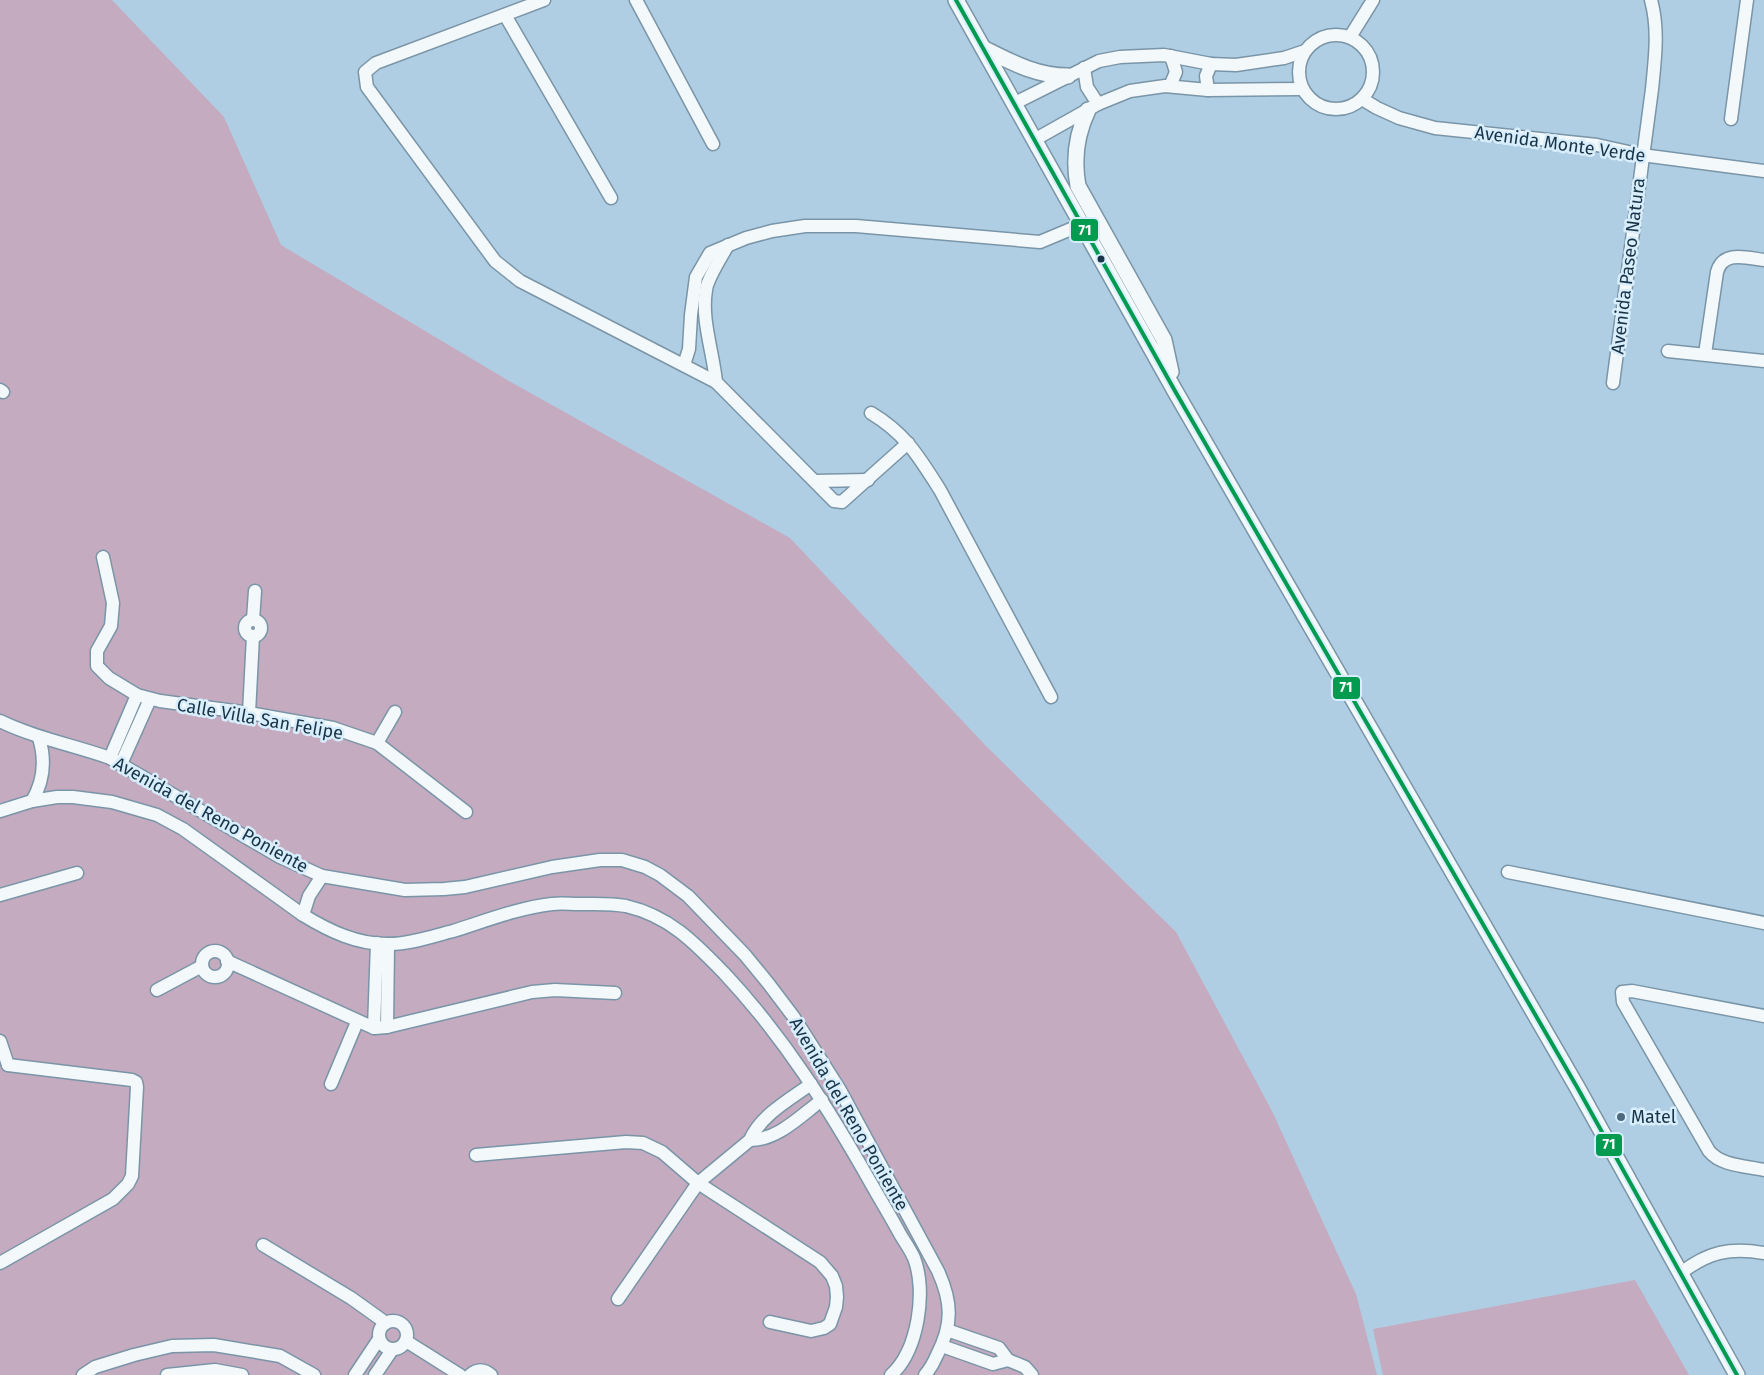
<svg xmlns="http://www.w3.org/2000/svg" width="1764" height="1375" font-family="'Fira Sans',sans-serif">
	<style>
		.green { fill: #c4abc0 }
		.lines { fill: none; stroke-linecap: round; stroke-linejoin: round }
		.minor-casing { stroke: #7a95a7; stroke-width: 15 }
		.tertiary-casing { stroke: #7a95a7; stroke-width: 18 }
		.minor { stroke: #f3f8fb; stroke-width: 12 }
		.tertiary { stroke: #f3f8fb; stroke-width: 15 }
		.bus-1-casing { stroke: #d9eefc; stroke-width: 8 }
		.bus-1 { stroke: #029b50; stroke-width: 4 }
		.bus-dot { fill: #183448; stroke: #d9eefc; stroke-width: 2 }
		.poi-dot { fill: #4d6a7e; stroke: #d9eefc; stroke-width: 2 }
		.labels { text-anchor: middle; stroke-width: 5; stroke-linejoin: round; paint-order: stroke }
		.street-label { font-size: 18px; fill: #183448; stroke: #d9eefc }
		.poi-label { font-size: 18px; fill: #183448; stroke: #d9eefc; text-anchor: start }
		.line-badge { stroke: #d9eefc; stroke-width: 2 }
		.badge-label { font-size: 14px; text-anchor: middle; font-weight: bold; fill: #fff }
	</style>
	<rect width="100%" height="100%" fill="#b0cee3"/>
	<g class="green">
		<path d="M0,0H112L224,117L281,245L509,381L790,538L987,747L1176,932L1272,1111L1356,1294L1377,1375H0Z"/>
		<path d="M1635,1280L1689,1375H1383L1373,1329Z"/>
	</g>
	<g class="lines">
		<defs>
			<g id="minor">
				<path d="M544,0L376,63L365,72L367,87L495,261L520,281L716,382L834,501L842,502L908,443"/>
				<path d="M636,0L713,144"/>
				<path d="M505,15L611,198"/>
				<circle cx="1336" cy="72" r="37"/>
				<path d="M1350,37L1373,0"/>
				<path d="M1084,68L1087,87L1098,104"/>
				<path d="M1170,86L1176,72L1171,56"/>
				<path d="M1208,90L1206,76L1211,64"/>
				<path d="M1362,99L1377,108L1399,118L1435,128L1597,145L1642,155L1764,171"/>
				<path d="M1013,104L1099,61L1120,57L1164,55L1211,64L1236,65L1284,58L1305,51"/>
				<path d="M1731,119L1747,0"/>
				<path d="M1034,140L1098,104L1130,91L1165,86L1208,90L1302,89"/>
				<path d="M1668,351L1764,361"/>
				<path d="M1705,354L1717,272C1723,250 1747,258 1764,260"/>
				<path d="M684,365L689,349L691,315L696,277L710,253L746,238L772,231L805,226H856L1040,242L1083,224"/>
				<path d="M716,382C713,351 701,320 706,290C707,279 722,256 728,245"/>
				<path d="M1613,383L1652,89C1655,59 1659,29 1651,0"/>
				<path d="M0,390L3,392"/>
				<path d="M871,413C906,434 919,457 940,490L1051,697"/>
				<path d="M815,481L868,480"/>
				<path d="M103,557L113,603L111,626L97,651V666L109,678L137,695L160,701L249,713L333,728L377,743L466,812"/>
				<circle cx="253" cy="628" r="8"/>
				<path d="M253,620L255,591"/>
				<path d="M249,713L253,636"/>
				<path d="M0,721C35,738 73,745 110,758L280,857L322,876L405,890L444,889L465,887L552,867L600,860H622L645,867L660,875L688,896L745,955L768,983L793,1016L840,1090L938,1271C952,1302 953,1324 937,1355C934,1362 930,1369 925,1375"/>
				<path d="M377,743L395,712"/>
				<path d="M110,758L137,695"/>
				<path d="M121,764L150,699"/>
				<path d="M32,801C44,781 46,761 39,738"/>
				<path d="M0,811L32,801L57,797H73L112,802L157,815L183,829L303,915C329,931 358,945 390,944C411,944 433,936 453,931C485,921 518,908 552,904C561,903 570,904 579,904C595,904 610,903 626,906C669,916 694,942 724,973C784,1037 829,1109 872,1185C881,1201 891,1217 900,1234C904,1241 910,1249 914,1258C927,1291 918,1351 891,1375"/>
				<path d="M1508,872L1764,923"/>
				<path d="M0,895L77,873"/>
				<path d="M303,915L309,896L322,876"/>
				<circle cx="215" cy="964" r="13"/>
				<path d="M227,961L374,1028L387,1027L532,992L555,990L615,993"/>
				<path d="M157,990L202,966"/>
				<path d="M1764,1016L1632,991L1622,992L1623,1002L1709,1151C1721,1166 1746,1166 1764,1170"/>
				<path d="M387,1027L388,944"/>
				<path d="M374,1028L377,943"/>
				<path d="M0,1041L8,1065"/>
				<path d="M331,1084L357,1022"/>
				<path d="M750,1140C778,1140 800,1116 822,1100"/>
				<path d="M476,1155L626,1142L643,1143L662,1152L698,1183L820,1262L832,1276L836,1286L837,1297L836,1307L830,1324L824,1328L811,1331L770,1322"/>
				<path d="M263,1245L351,1298L386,1323"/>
				<path d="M0,1263L113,1199L128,1184L132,1176L137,1087L136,1082L132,1080L8,1065"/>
				<path d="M1681,1273C1708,1252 1730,1247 1764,1253"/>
				<path d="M618,1299L698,1183L750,1140C761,1115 789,1100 811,1084"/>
				<circle cx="393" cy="1335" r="14"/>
				<path d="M947,1330L999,1348L1008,1360L1025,1367L1032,1375"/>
				<path d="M406,1341L460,1375"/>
				<path d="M942,1346L993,1364L1008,1360"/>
				<path d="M83,1375L95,1367L134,1355L172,1346L214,1345L280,1356L314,1375"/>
				<path d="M167,1375L215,1370L242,1375"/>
				<path d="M355,1375L379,1339"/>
				<path d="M375,1375L392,1350"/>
				<path d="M470,1375C477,1369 484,1369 491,1375"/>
			</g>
			<g id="tertiary">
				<path d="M956,0L1175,391L1577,1087L1737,1375"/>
				<path d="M983,48C1011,62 1036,76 1068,76"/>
				<path d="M1088,110C1076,135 1073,159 1078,186L1164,340L1171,372"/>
			</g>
		</defs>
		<use href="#minor" class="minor-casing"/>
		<use href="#tertiary" class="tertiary-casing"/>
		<use href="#minor" class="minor"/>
		<use href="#tertiary" class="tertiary"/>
		<defs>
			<path id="bus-1" d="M956,0L1175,391L1577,1087L1737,1375"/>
		</defs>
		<use href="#bus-1" class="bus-1-casing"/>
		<use href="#bus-1" class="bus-1"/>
	</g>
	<circle class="bus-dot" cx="1101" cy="259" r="4.5"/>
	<circle class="poi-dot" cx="1621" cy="1117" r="5"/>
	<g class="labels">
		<g class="street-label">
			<text transform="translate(1560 144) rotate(8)" y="6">Avenida Monte Verde</text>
			<text transform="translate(1628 266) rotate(-83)" y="6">Avenida Paseo Natura</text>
			<text transform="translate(260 719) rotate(10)" y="6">Calle Villa San Felipe</text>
			<text transform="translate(211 815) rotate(29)" y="6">Avenida del Reno Poniente</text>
			<text transform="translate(849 1114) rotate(60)" y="6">Avenida del Reno Poniente</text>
		</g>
		<g class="poi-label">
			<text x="1631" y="1123">Matel</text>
		</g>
	</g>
	<g class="line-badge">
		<rect x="1070" y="218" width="29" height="24" rx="5" fill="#029b50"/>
		<rect x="1332" y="676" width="29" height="24" rx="5" fill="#029b50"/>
		<rect x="1595" y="1133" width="28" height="24" rx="5" fill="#029b50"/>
	</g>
	<g class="badge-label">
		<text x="1085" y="235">71</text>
		<text x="1346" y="692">71</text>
		<text x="1609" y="1149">71</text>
	</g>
</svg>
